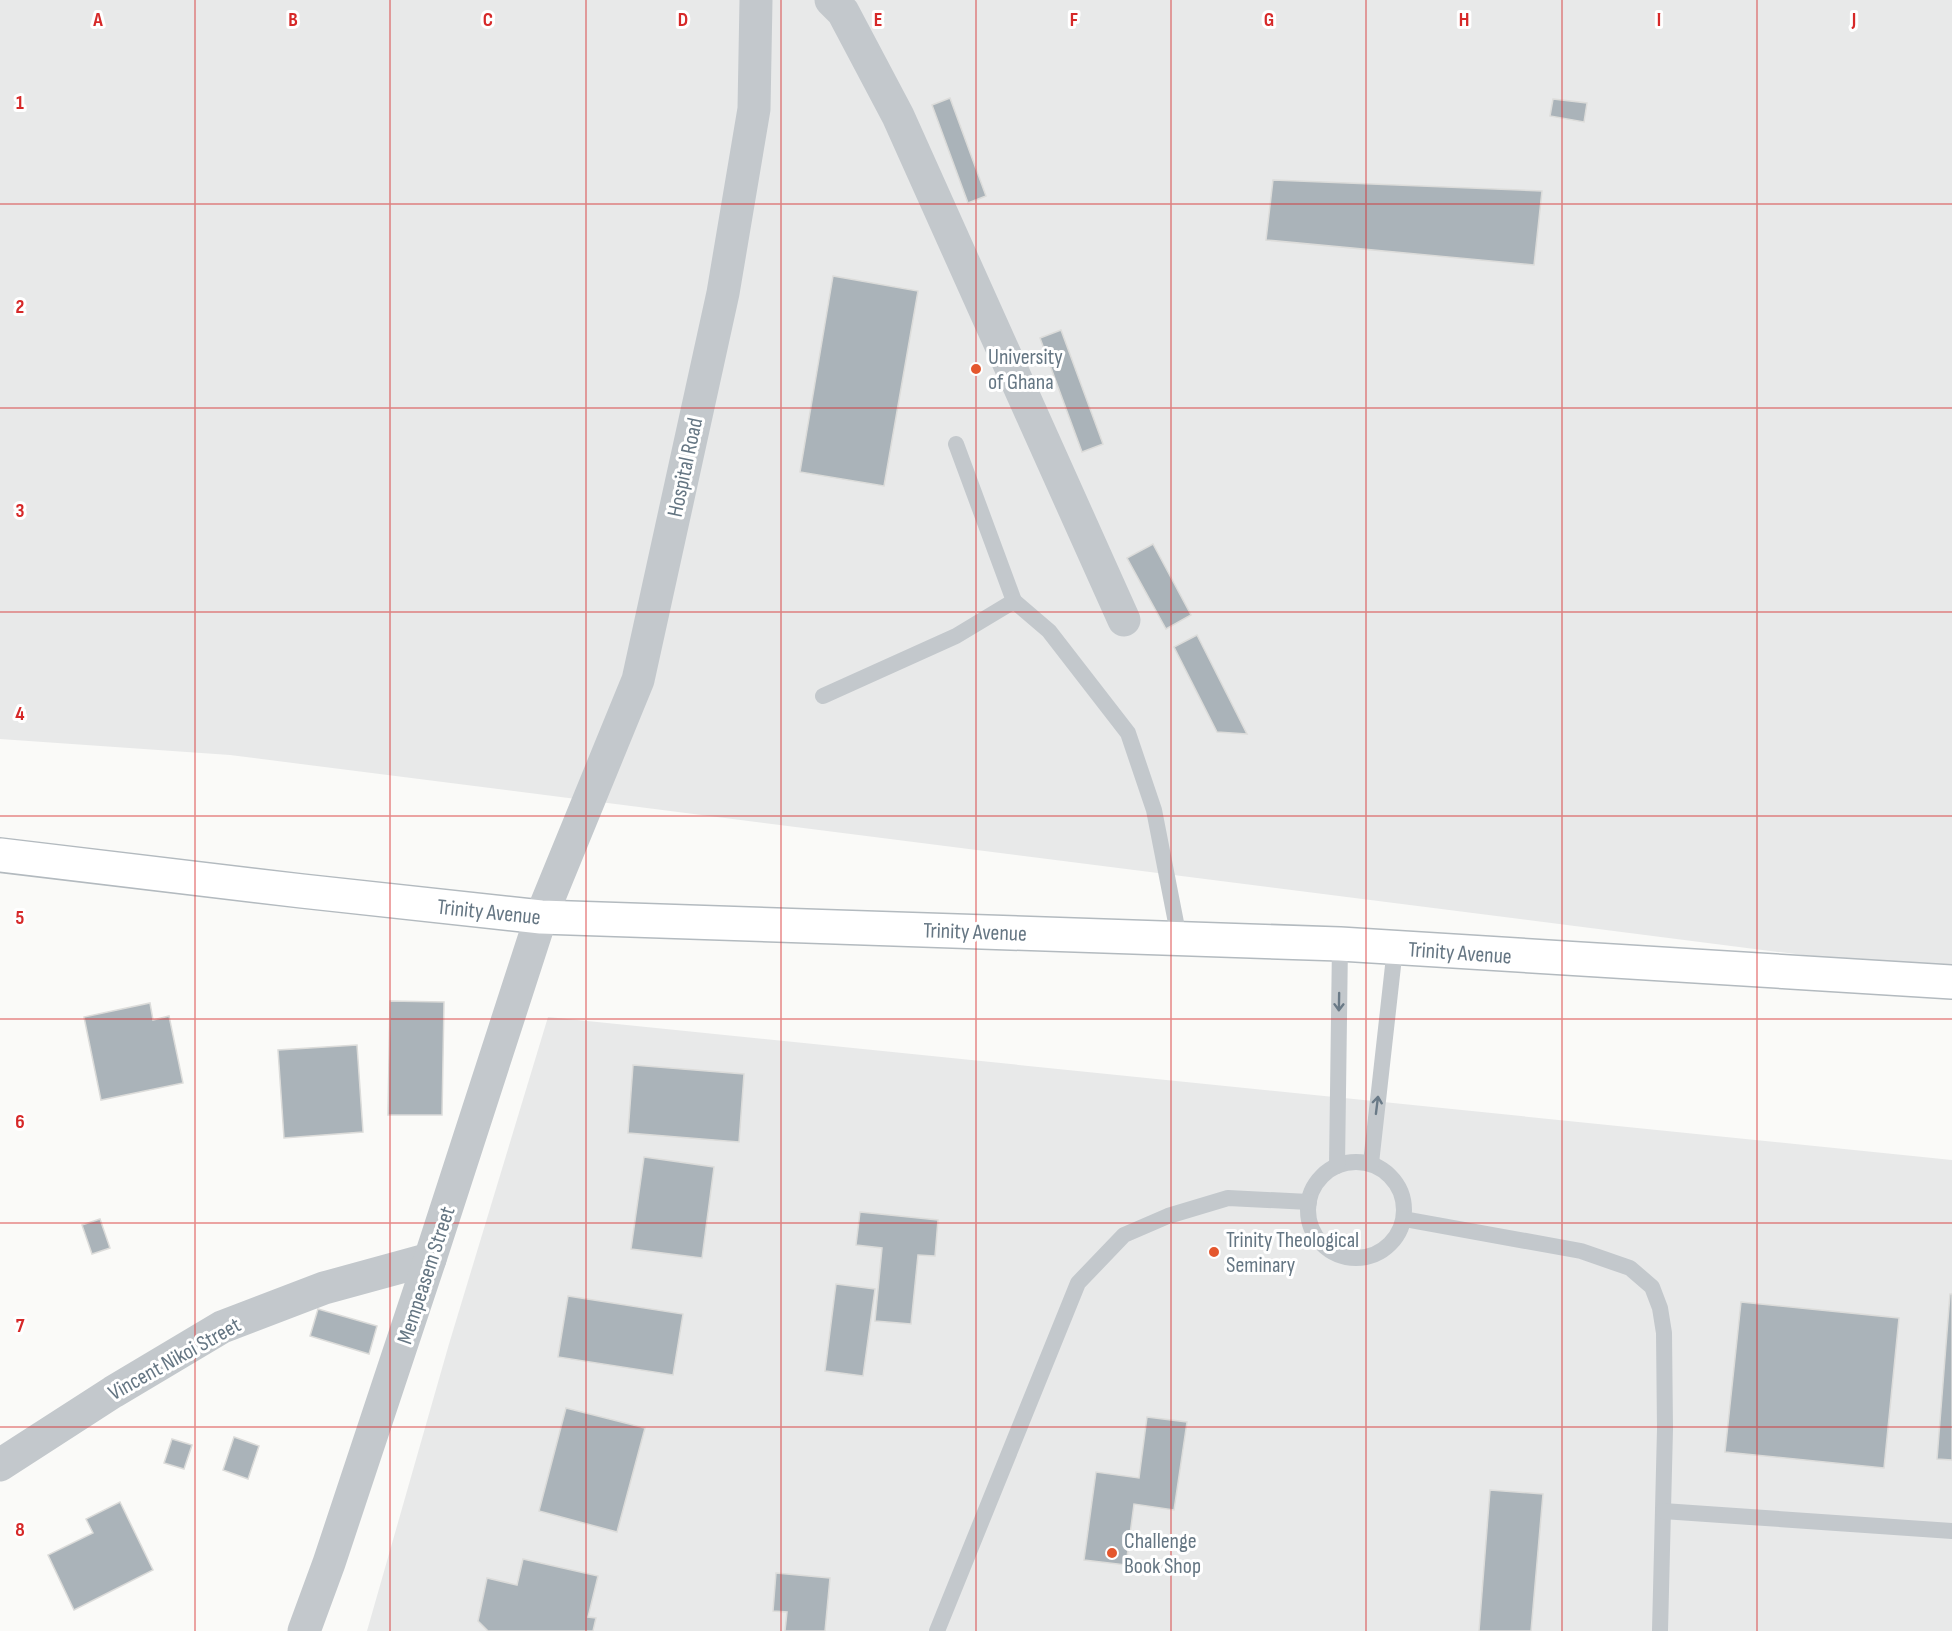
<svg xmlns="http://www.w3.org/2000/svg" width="1952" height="1631" font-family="'Sofia Sans Condensed',sans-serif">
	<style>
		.built { fill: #e8e9e9 }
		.building { fill: #aab3b9; stroke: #dcdcda; stroke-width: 1.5 }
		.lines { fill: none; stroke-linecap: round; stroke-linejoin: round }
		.secondary-casing { stroke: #b3babf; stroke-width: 36 }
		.lane { stroke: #c3c8cc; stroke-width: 16 }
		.street { stroke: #c3c8cc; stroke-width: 33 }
		.secondary { stroke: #fff; stroke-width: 33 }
		.oneway { stroke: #6a7a87 }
		.grid { fill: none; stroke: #d62828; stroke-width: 1.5; stroke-opacity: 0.55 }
		.poi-dot { fill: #e4572e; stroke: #fff; stroke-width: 2 }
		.labels { text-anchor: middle; stroke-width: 6; stroke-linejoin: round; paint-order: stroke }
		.poi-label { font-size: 22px; fill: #657683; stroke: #fff; text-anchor: start }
		.street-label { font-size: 22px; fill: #657683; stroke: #fff }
		.grid-label { font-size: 20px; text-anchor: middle; font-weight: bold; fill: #d62828; stroke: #fff; stroke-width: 6; stroke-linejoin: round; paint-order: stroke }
	</style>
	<rect width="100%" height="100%" fill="#fafaf8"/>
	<g class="built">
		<path d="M0,0H1952V974L230,755L0,739Z"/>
		<path d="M548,1017L1952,1160V1631H367L449,1344Z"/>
	</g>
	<g class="building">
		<path d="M950,98L986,196L968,203L932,105Z"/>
		<path d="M1553,99L1587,103L1584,122L1550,116Z"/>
		<path d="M1273,180L1542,191L1534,265L1266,240Z"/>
		<path d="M833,276L918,291L884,486L800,472Z"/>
		<path d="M1061,330L1103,444L1082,452L1040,338Z"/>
		<path d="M1153,544L1191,615L1166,629L1127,558Z"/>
		<path d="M1197,635L1247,734L1217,732L1174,647Z"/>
		<path d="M390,1001L444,1002L442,1115H388Z"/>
		<path d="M150,1003L153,1020L169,1016L183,1083L101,1100L84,1017Z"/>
		<path d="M357,1045L363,1132L284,1138L278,1050Z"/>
		<path d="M633,1065L744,1074L739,1142L628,1133Z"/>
		<path d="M644,1157L714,1167L702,1258L631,1249Z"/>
		<path d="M860,1212L938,1220L935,1256L918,1255L911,1324L875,1321L882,1248L856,1245Z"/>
		<path d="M100,1219L110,1248L92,1254L82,1225Z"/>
		<path d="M836,1284L875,1289L863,1376L825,1371Z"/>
		<path d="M1950,1294H1952V1460L1937,1459Z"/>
		<path d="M568,1296L683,1314L673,1375L558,1357Z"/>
		<path d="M1741,1302L1899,1318L1884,1468L1725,1452Z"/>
		<path d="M318,1309L377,1326L369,1354L310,1336Z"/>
		<path d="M566,1408L645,1428L617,1532L539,1511Z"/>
		<path d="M1147,1417L1187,1422L1174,1510L1134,1504L1126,1565L1084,1560L1096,1472L1139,1478Z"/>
		<path d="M234,1437L259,1446L248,1479L223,1470Z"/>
		<path d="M172,1439L192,1445L184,1469L164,1463Z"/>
		<path d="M1490,1490L1543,1494L1531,1631H1479Z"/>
		<path d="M120,1502L153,1570L74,1610L48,1555L93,1533L86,1519Z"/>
		<path d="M523,1559L598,1576L588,1617L596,1618L593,1631H488L478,1621L487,1578L517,1585Z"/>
		<path d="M776,1573L830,1578L825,1631H785L787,1612L773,1611Z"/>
	</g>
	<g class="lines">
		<defs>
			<path id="secondary" d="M0,855L302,891L541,917L1340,944L1952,982"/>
		</defs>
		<use href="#secondary" class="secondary-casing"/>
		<g class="lane">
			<path d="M956,444L1014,601"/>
			<path d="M823,696L956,636L1014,601L1049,631L1128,733L1154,810L1179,938"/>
			<circle cx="1356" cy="1210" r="48"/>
			<path d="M1371,1163L1395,948"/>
			<path d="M1337,1166L1340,944"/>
			<path d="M1404,1219L1581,1251L1630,1268L1652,1287L1660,1308L1664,1333L1665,1429L1660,1631"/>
			<path d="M1663,1511L1952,1531"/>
			<path d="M937,1631L1078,1283L1124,1235L1168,1216L1228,1198L1309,1202"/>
		</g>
		<g class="street">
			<path d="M831,0L843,12L898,116L1124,620"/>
			<path d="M0,1465L113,1392L222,1327L324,1288L430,1259"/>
			<path d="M304,1631L329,1563L430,1259L541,917L638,680L723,293L754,109L756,0"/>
		</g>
		<use href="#secondary" class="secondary"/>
	</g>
	<defs><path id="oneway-shaft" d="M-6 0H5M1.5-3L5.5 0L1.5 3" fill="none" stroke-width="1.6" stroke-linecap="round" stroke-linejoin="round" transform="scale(1.5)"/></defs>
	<g class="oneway">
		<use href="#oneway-shaft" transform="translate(1339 1002) rotate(91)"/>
		<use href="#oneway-shaft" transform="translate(1377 1105) rotate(-83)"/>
	</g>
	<path class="grid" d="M195,0V1631M390,0V1631M586,0V1631M781,0V1631M976,0V1631M1171,0V1631M1366,0V1631M1562,0V1631M1757,0V1631M0,204H1952M0,408H1952M0,612H1952M0,816H1952M0,1019H1952M0,1223H1952M0,1427H1952"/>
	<g class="poi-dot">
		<circle cx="976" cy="369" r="6"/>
		<circle cx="1214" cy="1252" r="6"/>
		<circle cx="1112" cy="1553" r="6"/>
	</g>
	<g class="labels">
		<g class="poi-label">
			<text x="988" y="364">University<tspan x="988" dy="25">of Ghana</tspan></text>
			<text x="1226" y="1247">Trinity Theological<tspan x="1226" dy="25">Seminary</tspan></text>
			<text x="1124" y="1548">Challenge<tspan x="1124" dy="25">Book Shop</tspan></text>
		</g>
		<g class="street-label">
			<text transform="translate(684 467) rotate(-78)" y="8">Hospital Road</text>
			<text transform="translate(489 911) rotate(6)" y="8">Trinity Avenue</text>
			<text transform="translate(975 931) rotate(2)" y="8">Trinity Avenue</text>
			<text transform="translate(1460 952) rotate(4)" y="8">Trinity Avenue</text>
			<text transform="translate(425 1275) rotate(-72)" y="8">Mempeasem Street</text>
			<text transform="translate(174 1358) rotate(-29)" y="8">Vincent Nikoi Street</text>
		</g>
	</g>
	<g class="grid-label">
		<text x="98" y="26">A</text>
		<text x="293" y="26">B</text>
		<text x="488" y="26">C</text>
		<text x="683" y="26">D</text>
		<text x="878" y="26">E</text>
		<text x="1074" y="26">F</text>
		<text x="1269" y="26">G</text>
		<text x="1464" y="26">H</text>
		<text x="1659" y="26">I</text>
		<text x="1854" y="26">J</text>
		<text x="20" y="109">1</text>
		<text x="20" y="313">2</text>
		<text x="20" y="517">3</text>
		<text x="20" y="720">4</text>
		<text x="20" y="924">5</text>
		<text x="20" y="1128">6</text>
		<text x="20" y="1332">7</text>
		<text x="20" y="1536">8</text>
	</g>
</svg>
